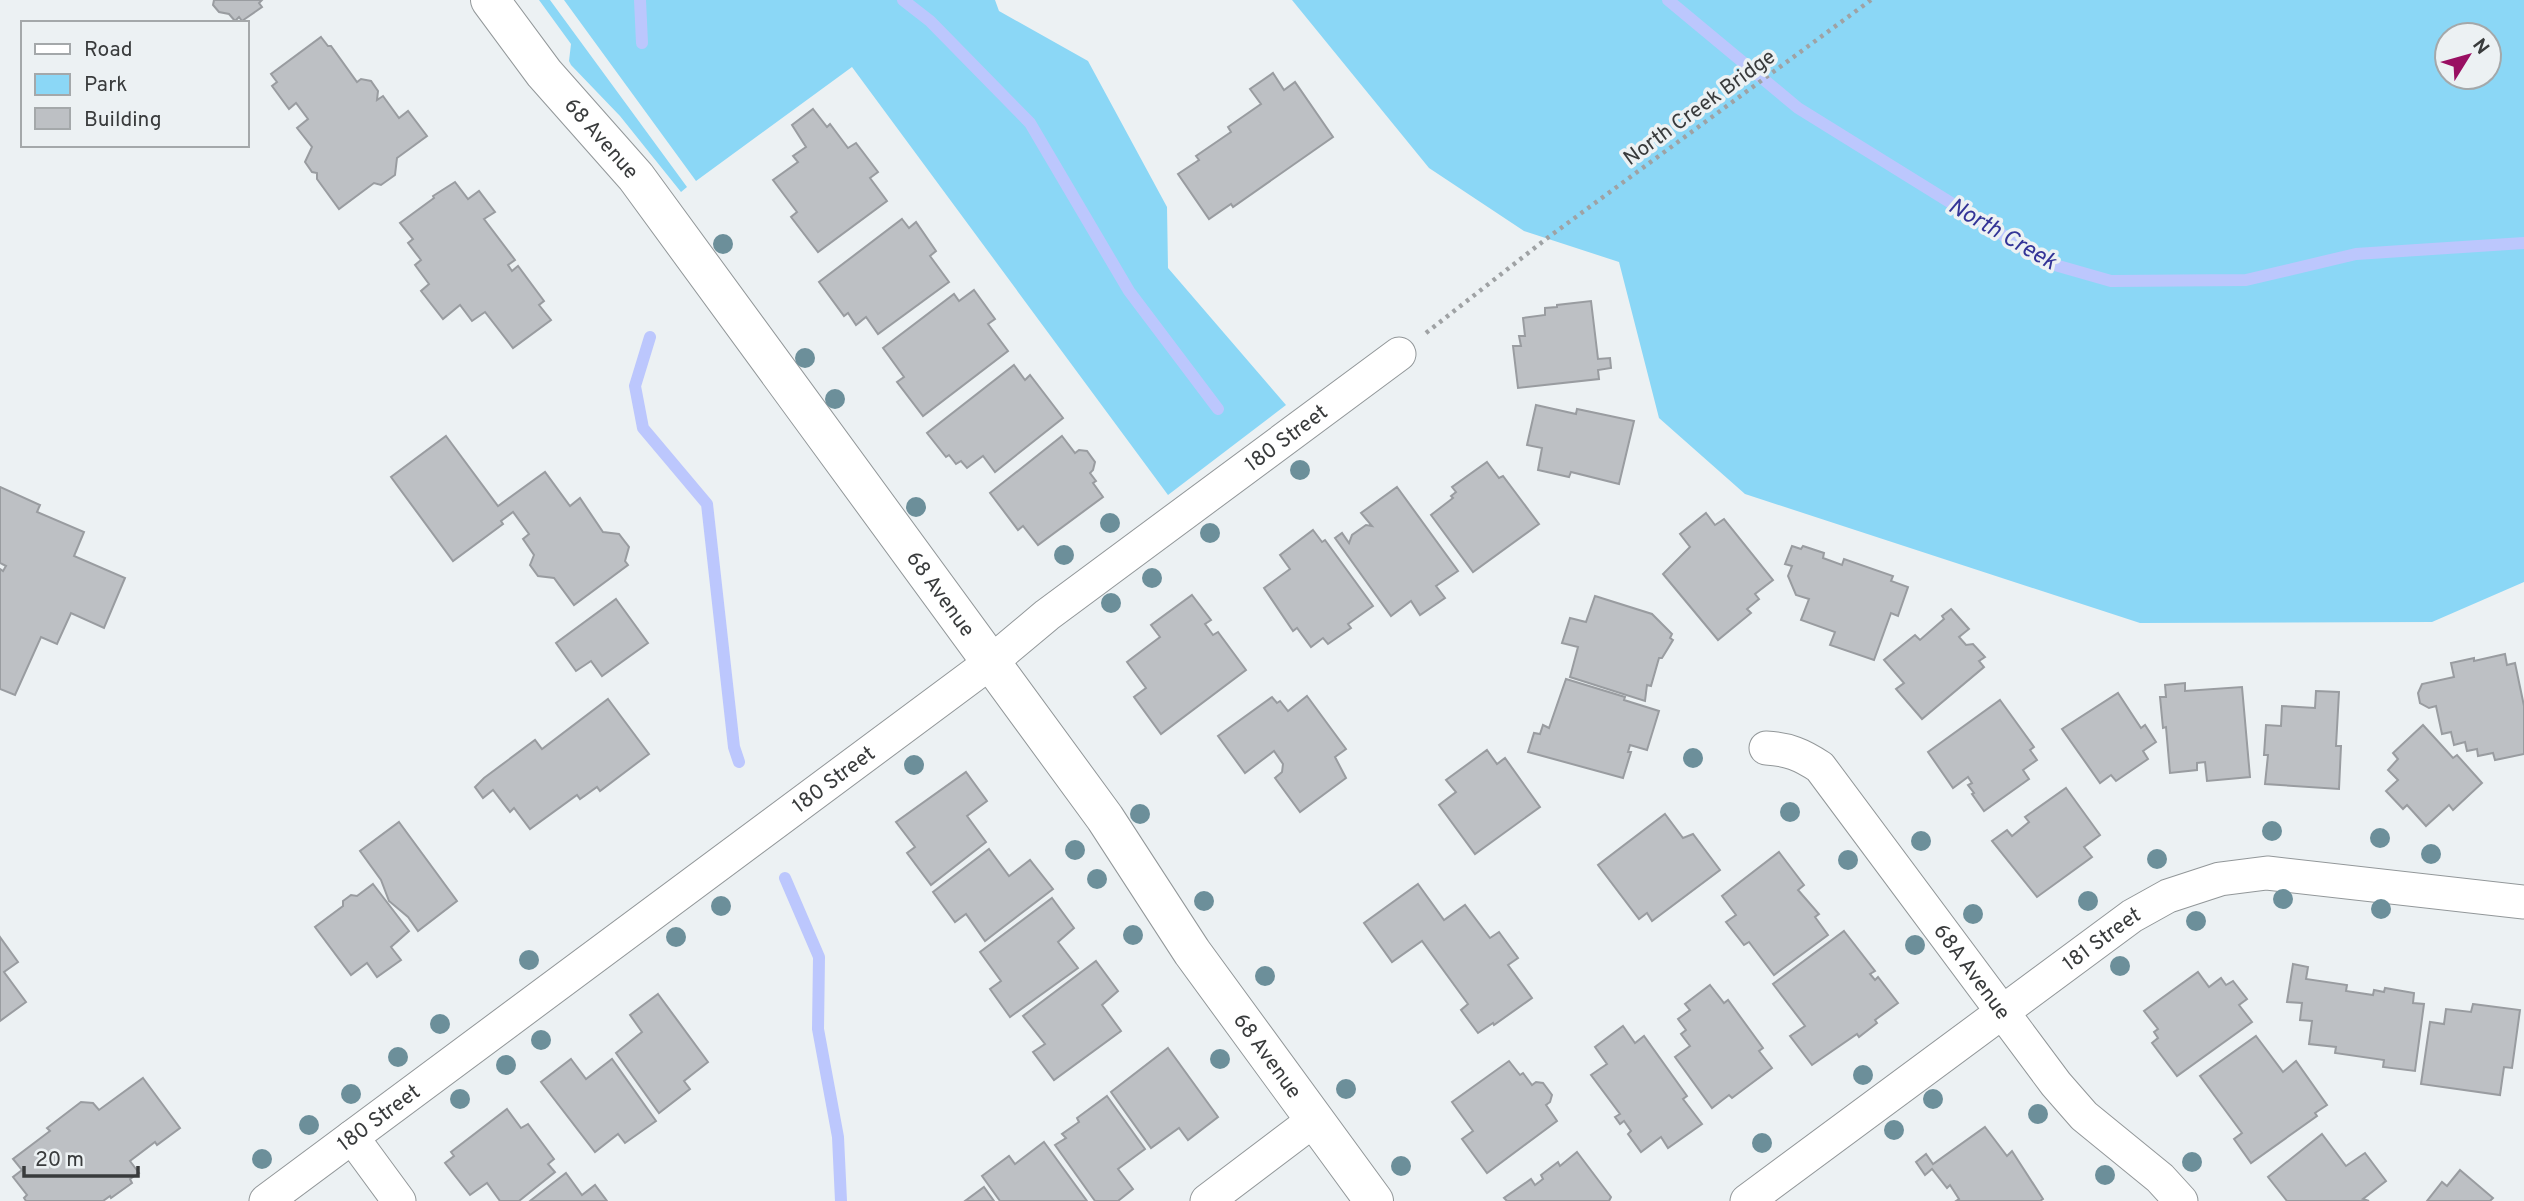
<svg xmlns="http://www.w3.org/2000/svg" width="2524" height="1201" font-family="Overpass,sans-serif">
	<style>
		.green { fill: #8bd7f6; fill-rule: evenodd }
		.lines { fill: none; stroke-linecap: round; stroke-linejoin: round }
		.stream { stroke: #bcc7fd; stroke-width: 12 }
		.building { fill: #bdc0c4; stroke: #999ca0; stroke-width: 2 }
		.street-casing { stroke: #929799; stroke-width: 35 }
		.secondary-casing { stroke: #929799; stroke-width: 40 }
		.path { stroke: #9fa2a4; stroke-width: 4.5; stroke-dasharray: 3.5 5; stroke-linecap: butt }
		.street { stroke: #fff; stroke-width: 33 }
		.secondary { stroke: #fff; stroke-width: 38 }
		.tree { fill: #6c8f9a }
		.labels { text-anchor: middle; stroke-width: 7; stroke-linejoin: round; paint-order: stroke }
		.street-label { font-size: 21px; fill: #393b3c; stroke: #ecf1f3 }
		.water-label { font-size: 23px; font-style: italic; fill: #333497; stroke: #ecf1f3 }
	</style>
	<rect width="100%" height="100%" fill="#ecf1f3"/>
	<g class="green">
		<path d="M539,0H550L687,187L681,192L620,116L571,65L569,61L571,44Z"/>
		<path d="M564,0H995L999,11L1088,61L1167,207L1168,268L1286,405L1168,495L852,67L696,181Z"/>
		<path d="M1292,0H2524V582L2432,622L2140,623L1745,494L1659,418L1619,262L1524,231L1429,168ZM2489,35V77H2447V35Z"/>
	</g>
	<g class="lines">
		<g class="stream">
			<path d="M640,0L642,43"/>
			<path d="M903,0L930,21L1030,123L1129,291L1218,409"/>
			<path d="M1668,0L1798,108L2048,263L2111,281L2246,280L2356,254L2524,243"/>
			<path d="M650,337L635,386L643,428L707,504L734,747L739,762"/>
			<path d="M785,878L819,957L818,1029L838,1137L841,1201"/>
		</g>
	</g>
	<g class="building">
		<path d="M214,0H262L259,3L262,7L242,21L239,17L235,21L229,14L219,12L213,5Z"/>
		<path d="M321,37L328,46H331L357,82L361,79L371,81L378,91L377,100L383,96L399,118L408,111L427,136L397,158L395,175L381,185L374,183L339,209L317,179V173L312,172L305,162L312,147L297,128L308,119L296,103L289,109L272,86L277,82L271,74Z"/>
		<path d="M1273,73L1284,90L1295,82L1333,137L1233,207L1231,204L1209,219L1178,174L1199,160L1196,156L1231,132L1228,127L1261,104L1250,89Z"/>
		<path d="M813,109L827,127L830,124L848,148L856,143L878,172L870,178L887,201L818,252L791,217L797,212L773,180L798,162L793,156L806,147L792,125Z"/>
		<path d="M455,182L468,199L479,191L495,212L484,219L515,260L508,265L512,271L518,266L544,301L539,305L551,320L513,348L485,312L472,321L460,305L443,319L421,291L429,284L415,265L421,260L408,243L413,239L400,223L434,198L433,196Z"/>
		<path d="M902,219L909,228L916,222L936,251L930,256L949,282L878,334L866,317L856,325L848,313L844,316L819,282Z"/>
		<path d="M974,290L995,319L988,324L1008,351L923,416L897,382L904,377L883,348L954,294L959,301Z"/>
		<path d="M1591,301L1598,359L1610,358L1611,368L1598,370L1599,379L1518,388L1513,346H1521L1519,336H1525L1523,318L1545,315V308L1557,307V305Z"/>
		<path d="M1014,365L1025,380L1030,375L1063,418L995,472L983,456L967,468L961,461L956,464L949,455L946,457L927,433Z"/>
		<path d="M1536,405L1576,414L1577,409L1634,421L1619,484L1571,472L1569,477L1538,470L1542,448L1527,445Z"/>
		<path d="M446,436L498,506L545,472L570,506L580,498L603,532L619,534L629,547L625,561L628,565L574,605L554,578L538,576L530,565L534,555L523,539L529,534L513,512L501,521L503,524L453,561L391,477Z"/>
		<path d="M1062,436L1075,453L1079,450L1087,451L1095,462L1093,470L1090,473L1096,481L1093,483L1103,497L1038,545L1023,526L1018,530L990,493Z"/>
		<path d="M1487,462L1499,478L1503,476L1539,524L1473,572L1431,515L1453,498L1451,496L1456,492L1452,487Z"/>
		<path d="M0,487L40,505L37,512L84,532L74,556L125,578L104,628L71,613L57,644L41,637L15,695L0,689V569L3,571L6,566L0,563Z"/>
		<path d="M1397,487L1458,571L1436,586L1445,598L1420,615L1411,601L1391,616L1335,538L1342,533L1349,543L1352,535L1366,525L1372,526L1361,513Z"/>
		<path d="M1706,513L1715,525L1724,519L1773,580L1755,594L1759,599L1747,609L1751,613L1718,640L1663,574L1690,547L1680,534Z"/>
		<path d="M1313,530L1322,542L1325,540L1373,606L1348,624L1351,628L1328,644L1323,638L1311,647L1297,628L1293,631L1264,588L1290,569L1280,555Z"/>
		<path d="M1792,546L1801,549L1803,546L1824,553L1823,558L1842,565L1844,559L1893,576L1891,581L1908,587L1898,616L1891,613L1874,660L1830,645L1835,632L1801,620L1809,599L1796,595L1788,576L1792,566L1785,564Z"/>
		<path d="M1192,595L1211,620L1205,624L1213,635L1218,632L1246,670L1161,734L1134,697L1146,688L1127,662L1160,637L1151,625Z"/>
		<path d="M1595,596L1652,614L1672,634L1670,638L1673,640L1662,658H1659L1651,686L1647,685L1645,701L1570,677L1578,647L1562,643L1570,618L1586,622Z"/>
		<path d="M616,599L648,643L602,676L591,661L576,671L556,643Z"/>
		<path d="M1951,609L1969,629L1959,637L1966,645L1973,644L1985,657L1979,661L1984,667L1922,719L1896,689L1904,683L1884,660L1915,635L1920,640L1944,619L1942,616Z"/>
		<path d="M2505,654L2507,665L2515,663L2524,706V754L2495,760L2493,753L2478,756L2477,749L2467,751L2465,742L2454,745L2451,732L2442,734L2436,706L2429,708L2420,703L2418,693L2422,684L2454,677L2451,663L2474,658V661Z"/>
		<path d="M1566,679L1625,697L1624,700L1659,711L1647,750L1630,745L1628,752H1631L1623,778L1528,752L1534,733L1540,734L1543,725L1549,728Z"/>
		<path d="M2185,683V691L2242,687L2250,777L2207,781L2205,762L2197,763V770L2170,773L2166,727L2163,728L2160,697H2166L2165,685Z"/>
		<path d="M2316,691L2339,692L2336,746H2341L2339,789L2265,784L2268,755H2264L2266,725L2281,726L2282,706L2315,708Z"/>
		<path d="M2118,693L2141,728L2145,725L2156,742L2143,751L2148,759L2116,781L2111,775L2100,783L2062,729Z"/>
		<path d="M1307,696L1346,749L1335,757L1346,778L1300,812L1275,778L1282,772L1283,764L1274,751L1245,773L1218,736L1272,697L1277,703L1280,701L1288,711Z"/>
		<path d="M608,699L649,754L600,791L597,787L580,799L577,795L530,829L514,808L510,812L493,790L483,798L475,787L484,778L535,740L542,749Z"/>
		<path d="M2000,700L2034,747L2030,750L2037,760L2023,770L2029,779L1984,811L1972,794L1974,793L1968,785L1972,783L1968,777L1953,788L1928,752Z"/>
		<path d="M2423,725L2453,758L2457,755L2482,783L2453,810L2449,805L2426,826L2407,805L2403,809L2386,791L2398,780L2388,770L2398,759L2393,753Z"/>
		<path d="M1487,750L1497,764L1505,758L1540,807L1475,854L1439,805L1456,792L1446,780Z"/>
		<path d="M966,772L987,801L967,816L986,842L931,885L907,853L915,847L896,822Z"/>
		<path d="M2066,788L2100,835L2084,847L2092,857L2037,897L1992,841L2007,830L2012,836L2029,822L2025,817Z"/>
		<path d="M1665,814L1683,838L1693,834L1720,870L1652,921L1647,913L1639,919L1598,865Z"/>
		<path d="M399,822L457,901L418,931L408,917L389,901L381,880L360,851Z"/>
		<path d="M989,849L1009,876L1030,860L1053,889L985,941L966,914L955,922L933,892Z"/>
		<path d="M1779,852L1804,885L1798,890L1819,914L1815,917L1828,935L1774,975L1749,942L1744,945L1726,922L1736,915L1722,896Z"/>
		<path d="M373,884L409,931L391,947L401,960L377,977L367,963L351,975L315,927L343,906V901L351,895L357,896Z"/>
		<path d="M1418,884L1444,920L1465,905L1490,938L1499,932L1518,958L1508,965L1532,998L1494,1025L1493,1023L1478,1033L1461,1010L1468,1004L1422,941L1392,962L1364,923Z"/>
		<path d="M1052,898L1074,928L1058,942L1078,968L1010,1017L990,989L1001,981L980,952Z"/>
		<path d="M1844,931L1875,971L1870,974L1875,980L1878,977L1898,1003L1875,1020L1877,1023L1859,1037L1857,1034L1812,1065L1790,1036L1805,1026L1773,984Z"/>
		<path d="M0,937L18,962L4,972L26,1002L0,1021Z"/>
		<path d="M1096,961L1118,991L1102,1005L1121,1031L1054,1080L1033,1052L1045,1044L1023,1016Z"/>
		<path d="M2293,964L2308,967L2306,979L2347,985L2346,991L2373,995L2374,990L2384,992L2385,988L2414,993L2413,1003L2424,1004L2415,1071L2383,1067L2384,1060L2335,1053L2336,1047L2309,1044L2312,1021L2300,1020L2302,1003L2287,1002Z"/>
		<path d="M2198,972L2209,987L2221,978L2226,985L2233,981L2247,999L2239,1005L2252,1022L2177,1076L2152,1043L2158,1038L2154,1032L2158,1029L2144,1011Z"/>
		<path d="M1710,985L1724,1003L1728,1000L1763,1048L1759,1051L1772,1068L1732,1098L1729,1095L1712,1108L1675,1057L1690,1046L1681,1034L1686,1030L1678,1019L1690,1010L1685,1004Z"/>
		<path d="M658,994L708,1062L684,1081L690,1089L659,1113L616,1053L642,1032L630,1015Z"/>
		<path d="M2473,1004L2520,1010L2512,1068L2504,1067L2500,1095L2421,1084L2430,1022L2444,1024L2446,1009L2471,1012Z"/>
		<path d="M1623,1026L1635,1043L1644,1036L1687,1096L1683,1099L1702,1124L1668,1148L1661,1137L1641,1152L1628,1134L1631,1131L1624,1121L1620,1124L1615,1117L1620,1114L1591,1075L1607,1064L1595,1047Z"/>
		<path d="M2256,1036L2283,1072L2296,1061L2327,1105L2315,1113L2317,1116L2251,1163L2234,1139L2242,1133L2200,1076Z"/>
		<path d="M1168,1048L1218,1117L1188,1140L1179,1128L1151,1148L1111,1092Z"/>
		<path d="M571,1059L586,1079L612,1059L656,1121L625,1143L618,1134L595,1152L541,1082Z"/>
		<path d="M1509,1061L1520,1075L1523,1073L1532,1085L1536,1082L1543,1083L1552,1095L1550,1102L1546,1105L1557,1121L1487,1173L1462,1139L1473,1131L1452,1102Z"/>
		<path d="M143,1078L180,1128L157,1145L155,1142L130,1161L139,1173L130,1179L132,1183L111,1198L110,1196L103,1201H26L24,1198L27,1195L13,1177L22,1170L13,1159L50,1131L47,1128L81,1102L93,1103L99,1110Z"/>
		<path d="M1107,1096L1145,1149L1118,1169L1133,1189L1118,1201H1095L1055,1145L1066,1138L1062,1134L1079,1122L1077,1118Z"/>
		<path d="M507,1109L521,1128L528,1124L554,1159L548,1164L555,1172L519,1201H500L487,1183L470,1195L445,1163L454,1156L451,1152Z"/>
		<path d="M1985,1127L2007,1156L2012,1151L2043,1199L2040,1201H1956L1959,1199L1950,1185L1947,1188L1932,1169L1925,1175L1916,1162L1926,1154L1933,1164Z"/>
		<path d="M2322,1134L2346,1166L2365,1153L2386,1181L2363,1199L2369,1201H2287L2268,1177Z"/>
		<path d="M1044,1142L1087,1201H1000L982,1176L1009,1156L1015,1164Z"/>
		<path d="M1577,1152L1611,1197L1609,1201H1507L1504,1198L1531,1179L1535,1185L1543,1179L1541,1175L1558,1162L1560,1166Z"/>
		<path d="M2460,1170L2493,1198L2490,1201H2427L2442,1182L2447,1186Z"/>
		<path d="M566,1173L582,1195L595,1185L607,1201H530Z"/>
		<path d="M984,1187L994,1201H965Z"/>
	</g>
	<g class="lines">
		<defs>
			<g id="street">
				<path id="s1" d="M1766,748C1788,749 1802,755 1820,767L2056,1084L2084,1116L2160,1178L2181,1201"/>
				<path d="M352,1137L399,1201"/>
				<path id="s2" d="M266,1201L991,662L1047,615L1399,354"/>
				<path d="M1207,1201L1314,1120"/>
				<path id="s3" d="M1747,1201L2132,916L2168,896L2220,879L2267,873L2524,902"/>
			</g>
			<g id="secondary">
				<path id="s4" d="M490,0L544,73L636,177L1105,818L1192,952L1374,1201"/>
			</g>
		</defs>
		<use href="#street" class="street-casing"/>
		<use href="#secondary" class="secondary-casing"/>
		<path class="path" d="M1426,333L1546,239L1871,0"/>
		<use href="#street" class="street"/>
		<use href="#secondary" class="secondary"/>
	</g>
	<g class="tree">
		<circle cx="723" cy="244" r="10"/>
		<circle cx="805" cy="358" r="10"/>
		<circle cx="835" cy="399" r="10"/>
		<circle cx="1300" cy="470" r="10"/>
		<circle cx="916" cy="507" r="10"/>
		<circle cx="1110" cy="523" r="10"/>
		<circle cx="1210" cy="533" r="10"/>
		<circle cx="1064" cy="555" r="10"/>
		<circle cx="1152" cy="578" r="10"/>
		<circle cx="1111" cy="603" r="10"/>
		<circle cx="1693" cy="758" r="10"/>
		<circle cx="914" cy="765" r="10"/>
		<circle cx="1790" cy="812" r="10"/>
		<circle cx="1140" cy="814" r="10"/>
		<circle cx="2272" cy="831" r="10"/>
		<circle cx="2380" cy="838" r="10"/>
		<circle cx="1921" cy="841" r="10"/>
		<circle cx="1075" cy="850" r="10"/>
		<circle cx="2431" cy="854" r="10"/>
		<circle cx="2157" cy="859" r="10"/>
		<circle cx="1848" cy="860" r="10"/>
		<circle cx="1097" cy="879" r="10"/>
		<circle cx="2283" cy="899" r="10"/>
		<circle cx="1204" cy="901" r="10"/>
		<circle cx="2088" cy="901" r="10"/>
		<circle cx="721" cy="906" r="10"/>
		<circle cx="2381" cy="909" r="10"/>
		<circle cx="1973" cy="914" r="10"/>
		<circle cx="2196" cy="921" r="10"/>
		<circle cx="1133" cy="935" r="10"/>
		<circle cx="676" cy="937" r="10"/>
		<circle cx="1915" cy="945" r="10"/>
		<circle cx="529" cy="960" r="10"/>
		<circle cx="2120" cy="966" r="10"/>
		<circle cx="1265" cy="976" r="10"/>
		<circle cx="440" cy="1024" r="10"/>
		<circle cx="541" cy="1040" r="10"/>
		<circle cx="398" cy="1057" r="10"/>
		<circle cx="1220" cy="1059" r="10"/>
		<circle cx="506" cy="1065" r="10"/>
		<circle cx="1863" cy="1075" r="10"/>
		<circle cx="1346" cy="1089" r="10"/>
		<circle cx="351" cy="1094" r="10"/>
		<circle cx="460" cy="1099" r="10"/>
		<circle cx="1933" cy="1099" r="10"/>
		<circle cx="2038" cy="1114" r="10"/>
		<circle cx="309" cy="1125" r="10"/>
		<circle cx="1894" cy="1130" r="10"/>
		<circle cx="1762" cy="1143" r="10"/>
		<circle cx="262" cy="1159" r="10"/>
		<circle cx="2192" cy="1162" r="10"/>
		<circle cx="1401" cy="1166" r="10"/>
		<circle cx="2105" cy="1175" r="10"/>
	</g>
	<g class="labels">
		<g class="street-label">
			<text transform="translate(1699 107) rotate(-36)" y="7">North Creek Bridge</text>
			<text dy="7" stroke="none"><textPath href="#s4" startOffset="178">68 Avenue</textPath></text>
			<text dy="7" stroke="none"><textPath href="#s2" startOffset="1274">180 Street</textPath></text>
			<text dy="7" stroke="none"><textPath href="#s4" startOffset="746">68 Avenue</textPath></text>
			<text dy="7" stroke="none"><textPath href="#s2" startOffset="707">180 Street</textPath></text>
			<text dy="7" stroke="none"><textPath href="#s3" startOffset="441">181 Street</textPath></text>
			<text dy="7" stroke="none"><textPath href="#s1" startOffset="313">68A Avenue</textPath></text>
			<text dy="7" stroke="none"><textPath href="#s4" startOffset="1312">68 Avenue</textPath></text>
			<text dy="7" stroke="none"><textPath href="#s2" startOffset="140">180 Street</textPath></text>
		</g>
		<g class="water-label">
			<text transform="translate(2003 233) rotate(30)" y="8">North Creek</text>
		</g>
	</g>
	<rect x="21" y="21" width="228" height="126" fill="#ecf1f3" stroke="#a4a8aa" stroke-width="2"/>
	<rect x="35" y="44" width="35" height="10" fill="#ffffff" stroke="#a4a8aa" stroke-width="2"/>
	<text x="84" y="56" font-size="21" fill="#393b3c">Road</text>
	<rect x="35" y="74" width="35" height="21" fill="#8bd7f6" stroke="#a4a8aa" stroke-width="2"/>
	<text x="84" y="91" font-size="21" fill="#393b3c">Park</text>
	<rect x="35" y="108" width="35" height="21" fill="#bdc0c4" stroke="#a4a8aa" stroke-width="2"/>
	<text x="84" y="126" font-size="21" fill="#393b3c">Building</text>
	<g transform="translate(2468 56) rotate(53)"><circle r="33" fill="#ecf1f3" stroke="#a4a8aa" stroke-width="2"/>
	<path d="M0-5L12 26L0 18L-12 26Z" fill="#990f62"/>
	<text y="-10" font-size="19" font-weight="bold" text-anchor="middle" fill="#393b3c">N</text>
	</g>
	<path d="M24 1166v10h114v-10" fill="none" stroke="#393b3c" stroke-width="3.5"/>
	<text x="35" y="1166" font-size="21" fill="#393b3c" stroke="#ecf1f3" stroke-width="5" paint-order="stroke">20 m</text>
</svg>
